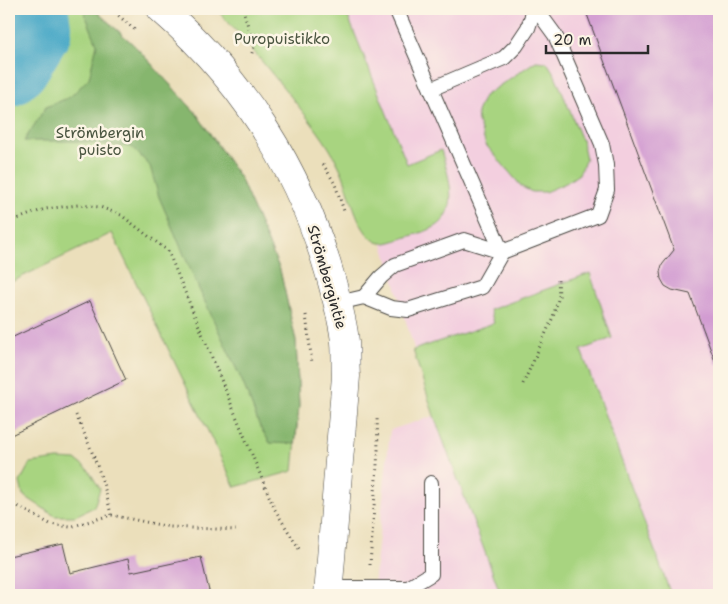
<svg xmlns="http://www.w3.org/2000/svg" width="728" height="604" font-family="'Shantell Sans',sans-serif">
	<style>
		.built { fill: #f3cfdf }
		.green { fill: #a8d480; stroke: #6a8056 }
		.forest { fill: #86b66e; stroke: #58704c }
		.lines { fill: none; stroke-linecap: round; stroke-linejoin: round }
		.river { stroke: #48a9c7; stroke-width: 61 }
		.building { fill: #d29bd2 }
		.lane-casing { stroke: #484641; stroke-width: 16 }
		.street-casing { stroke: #484641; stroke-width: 29 }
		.path { stroke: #484641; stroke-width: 3; stroke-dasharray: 1 4; stroke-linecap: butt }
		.lane { stroke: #fff; stroke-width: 14 }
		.street { stroke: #fff; stroke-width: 28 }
		.labels { text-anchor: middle; stroke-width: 5; stroke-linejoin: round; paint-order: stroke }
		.park-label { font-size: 15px; fill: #4a5540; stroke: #fcf5e5 }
		.street-label { font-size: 15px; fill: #2b2b2b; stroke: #fcf5e5 }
	</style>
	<rect width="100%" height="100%" fill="#fcf5e5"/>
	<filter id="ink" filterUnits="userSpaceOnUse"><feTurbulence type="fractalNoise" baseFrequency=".02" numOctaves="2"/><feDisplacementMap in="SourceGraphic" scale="10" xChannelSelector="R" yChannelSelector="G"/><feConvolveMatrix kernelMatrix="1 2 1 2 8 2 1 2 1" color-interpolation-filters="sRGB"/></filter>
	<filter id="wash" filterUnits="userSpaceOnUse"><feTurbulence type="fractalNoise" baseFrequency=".0096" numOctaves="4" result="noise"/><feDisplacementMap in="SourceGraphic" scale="20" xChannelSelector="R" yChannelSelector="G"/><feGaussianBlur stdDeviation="1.12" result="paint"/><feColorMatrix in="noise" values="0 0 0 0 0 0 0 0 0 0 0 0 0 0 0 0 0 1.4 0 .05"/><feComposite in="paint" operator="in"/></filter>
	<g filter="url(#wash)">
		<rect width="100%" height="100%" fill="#ebdfbb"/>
		<path class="built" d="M303,9H719V595H373L390,430L434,416L383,244Z"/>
		<g class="green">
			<path d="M9,9H94L135,46L196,113L240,178L280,270L296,341L299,406L293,471L235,487L112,233L9,283Z"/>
			<path d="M216,9H345L407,164L441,150C447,171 461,208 438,225C429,231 417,234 407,237C398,239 385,246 377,242C355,231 350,187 339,166C327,141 309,120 292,98C267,68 243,37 216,9Z"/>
			<path d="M536,61L547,62L555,75L582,140L586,159L579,174L566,183L545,192H532L522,187L486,145L478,122L477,112L484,96Z"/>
			<path d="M590,273L612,338L581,350L671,595H501L434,416L413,350L494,323L490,310Z"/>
			<path d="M58,459L76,460L88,469L100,489L94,507L75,516H55L23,495L20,482L30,463Z"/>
		</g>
		<path class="forest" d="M83,9H94L135,46L196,113L240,178L280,270L296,341L299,406L295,444L270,443L260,427L243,383L198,287L159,197L150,166L132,147L74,141H24L46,107L70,97L89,78L97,44Z"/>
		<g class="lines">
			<path class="river" d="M9,76L19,67L41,31L38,9"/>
		</g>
		<g id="blocks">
			<g class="building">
				<path d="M585,9H719V364H716L690,294L672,290L665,286L661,279L660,272L662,265L674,250Z"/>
				<path d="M90,301L126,380L9,436V339Z"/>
				<path d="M63,544L70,573L128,559L131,572L201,557L210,595H9V556Z"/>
			</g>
		</g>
	</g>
	<g filter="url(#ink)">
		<use href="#blocks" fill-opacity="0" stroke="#484641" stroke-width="1"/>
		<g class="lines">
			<defs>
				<g id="lane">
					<path d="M396,9L502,252"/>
					<path d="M431,89L504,58L516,46L528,28L532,16V9"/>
					<path d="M364,297L381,277L395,265L464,240L502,252L598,215L607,190L606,165L602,144L555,35L536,9"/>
					<path d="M338,303L364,297L391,308L408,310L482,287L502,252"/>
					<path d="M329,588H408L431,574V483"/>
				</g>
				<path id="street" d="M161,9C243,80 300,171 330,275C336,297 343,320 345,342C346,353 345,365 346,376L328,595"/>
			</defs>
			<use href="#lane" class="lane-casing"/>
			<use href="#street" class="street-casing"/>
			<g class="path">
				<path d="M111,9L135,30"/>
				<path d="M243,9L254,47L251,56"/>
				<path d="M323,164L335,184L344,211"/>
				<path d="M9,222L45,209L78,205L100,207L121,215L168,251L274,508L299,549"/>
				<path d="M306,315L312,363"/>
				<path d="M523,384L553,317L559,296L558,280"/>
				<path d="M76,415C91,448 104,479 111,515"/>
				<path d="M9,505L14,504L50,524L70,527L111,515L170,527L236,530"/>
				<path d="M370,565L378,450L377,416"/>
			</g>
			<use href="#lane" class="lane"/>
			<use href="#street" class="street"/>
		</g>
	</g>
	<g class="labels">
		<g class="park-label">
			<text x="282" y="44">Puropuistikko</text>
			<text x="100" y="138">Strömbergin<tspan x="100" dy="17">puisto</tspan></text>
		</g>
		<g class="street-label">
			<text transform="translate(327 277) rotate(74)" y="5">Strömbergintie</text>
		</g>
	</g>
	<rect width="728" height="604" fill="none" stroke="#fcf5e5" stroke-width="30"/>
	<path d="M546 45v8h102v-8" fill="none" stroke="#2b2b2b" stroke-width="2.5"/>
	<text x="553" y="45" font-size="15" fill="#2b2b2b" stroke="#fcf5e5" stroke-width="4" paint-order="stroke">20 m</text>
</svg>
